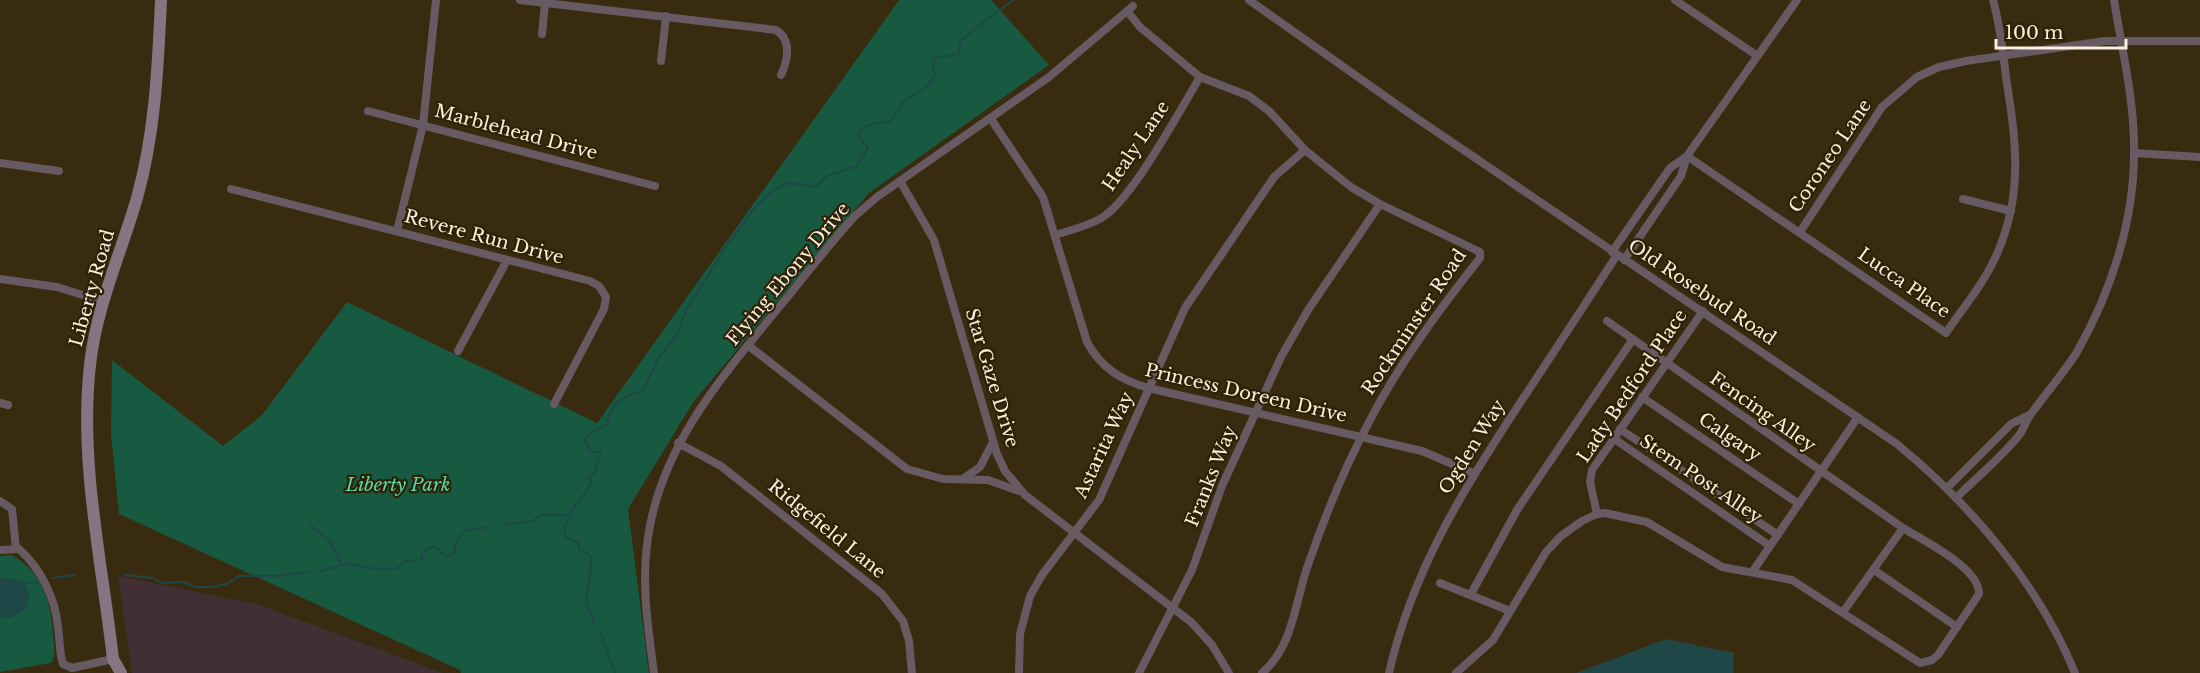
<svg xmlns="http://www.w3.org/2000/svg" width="2200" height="673" font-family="'Libre Baskerville',serif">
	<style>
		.education { fill: #422f34 }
		.green { fill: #185942 }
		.water { fill: #204748 }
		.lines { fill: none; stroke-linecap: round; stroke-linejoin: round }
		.stream { stroke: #204748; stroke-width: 2 }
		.street { stroke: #675a63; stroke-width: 8 }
		.secondary { stroke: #877381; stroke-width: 12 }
		.labels { text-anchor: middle; stroke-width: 4.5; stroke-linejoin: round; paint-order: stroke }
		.street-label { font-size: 18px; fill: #faf0e0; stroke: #2f2105 }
		.park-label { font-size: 18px; font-style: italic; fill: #54dca9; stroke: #2f2105 }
	</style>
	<rect width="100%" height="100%" fill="#392b0f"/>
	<path class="education" d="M118,576L257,604L442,673H132Z"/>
	<g class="green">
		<path d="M899,0H991L1049,65L869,193L694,401L628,509L649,673H461L460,670L119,514L111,434L112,360L223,446L262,415L347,302L597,423Z"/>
		<path d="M11,555C41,569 52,604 53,635C54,645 56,655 51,663L0,672V556Z"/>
	</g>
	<g class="water">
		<path d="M0,577L23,581L30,595L26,609L11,618H0Z"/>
		<path d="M1666,639L1734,653L1733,673H1576Z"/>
	</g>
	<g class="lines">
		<g class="stream">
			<path d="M309,524L330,541L341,564"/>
			<path d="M502,525L532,521L542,515H569"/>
			<path d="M318,572L349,563L366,568L396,569L405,562L422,559V552L434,546L447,557L453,554L456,543L464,531L488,527"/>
			<path d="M125,575L153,578L162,583L184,582L195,587H212L227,584L239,576H276L308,572"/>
			<path d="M53,578L74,575"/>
			<path d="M26,583L36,582"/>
			<path d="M594,623L586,601L592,559L587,553L579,551L578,542L565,537C562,517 581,499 592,483L589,478L595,473C595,465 600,460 601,452H591L585,440L588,435L608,424C608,404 626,394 643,391L658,359L676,336L687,309L725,248L756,206L774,190L788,183L816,187L827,176L857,166L868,148L858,136C864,120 877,125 891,121L904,101L926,87L935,76L932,65L937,57L958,55C960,50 959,47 961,42C962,37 1007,5 1013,0"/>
			<path d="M600,631L615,673"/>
		</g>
		<g class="street">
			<path d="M520,0L776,30C792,40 788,60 781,75"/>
			<path d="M1249,0L1406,111L1897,444C1971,505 2038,583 2075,673"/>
			<path d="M1675,0L1756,55"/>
			<path d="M1797,0L1687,156L1946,333C1963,308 1984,283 1996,256C2024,194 2016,141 2006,77C2003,51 2000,25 1993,0"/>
			<path d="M1127,11L1140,27L1200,77L1249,96L1269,111L1305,150L1351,187L1380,204L1480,252V258C1439,310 1398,365 1368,424C1345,467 1325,516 1309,562C1295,600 1294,646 1262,673"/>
			<path d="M542,34L545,3"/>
			<path d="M661,61L666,16"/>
			<path d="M368,111L655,186"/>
			<path d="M991,119L1043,197L1087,342C1101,368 1121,380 1148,388L1422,451L1473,473"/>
			<path d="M2134,153L2200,157"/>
			<path d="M0,163L59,171"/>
			<path d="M900,181L934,240L997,454L1005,471L1025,495L1191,622L1212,645L1229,673"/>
			<path d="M231,189L590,281L599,286L606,297L604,309L554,404"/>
			<path d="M1963,199L2011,211"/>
			<path d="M397,231L423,125L436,0"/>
			<path d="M1800,232L1882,107L1917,77L1939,67L1966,61L2105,41H2200"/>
			<path d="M1055,235C1071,230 1089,226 1103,217C1133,198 1180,110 1200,77"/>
			<path d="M1612,252L1670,168L1687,156L1681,176L1624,260"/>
			<path d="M0,279L57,287L105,302"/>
			<path d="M1607,321L1903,528"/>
			<path d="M749,346L907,469L943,479L988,480L1019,491"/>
			<path d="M458,351L506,262"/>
			<path d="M1642,397L1799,504"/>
			<path d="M0,403L8,405"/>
			<path d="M1620,429L1778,535"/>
			<path d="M1613,438L1770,546"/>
			<path d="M678,443L721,466L882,594L903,621L909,641L912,673"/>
			<path d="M964,478L980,467L993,442"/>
			<path d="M1947,488L2011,424L2029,415"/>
			<path d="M1956,498C1977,477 2002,457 2020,434C2024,428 2026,420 2031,414C2046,393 2063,374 2077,352C2111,292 2134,222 2134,153C2135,102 2122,50 2114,0"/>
			<path d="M0,501L12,509L16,549"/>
			<path d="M1597,514L1590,482L1592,470L1703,311"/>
			<path d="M0,550L19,549C41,569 55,597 58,627C60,639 59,652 63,664L72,668L113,659"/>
			<path d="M1874,570L1957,627"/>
			<path d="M1753,571L1858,417"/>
			<path d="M1440,583L1510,611"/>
			<path d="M1471,594L1517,510L1633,339"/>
			<path d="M654,673C648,628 641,583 648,537C662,442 726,372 785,300C808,272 830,243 855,216L877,197L1049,77L1133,6"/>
			<path d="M1019,673L1020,634L1030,596L1042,575L1099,500L1185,308L1274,177L1305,150"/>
			<path d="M1139,673L1192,570L1222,486L1281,357L1308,310L1380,204"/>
			<path d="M1389,673C1412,571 1465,486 1522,400C1554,352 1585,304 1617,255"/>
			<path d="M1456,673L1493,640L1546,552L1561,536L1582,521L1597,514L1605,513L1647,522L1722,567L1792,580L1920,663L1932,660L1938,655L1979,594C1980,568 1924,541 1903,528L1843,612"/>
		</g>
		<path class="secondary" d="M121,673L113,659C102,562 79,462 90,365C96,308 121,253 137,198C155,134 158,67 161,0"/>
	</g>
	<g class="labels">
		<g class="street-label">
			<text transform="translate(516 132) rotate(15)" y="6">Marblehead Drive</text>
			<text transform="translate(1136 146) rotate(-56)" y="6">Healy Lane</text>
			<text transform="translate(1830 156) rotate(-56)" y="6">Coroneo Lane</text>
			<text transform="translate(484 237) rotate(15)" y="6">Revere Run Drive</text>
			<text transform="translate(788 274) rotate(-50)" y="6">Flying Ebony Drive</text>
			<text transform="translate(1904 283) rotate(35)" y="6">Lucca Place</text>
			<text transform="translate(92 288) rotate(-74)" y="6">Liberty Road</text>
			<text transform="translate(1702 292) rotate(34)" y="6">Old Rosebud Road</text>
			<text transform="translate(1414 322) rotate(-56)" y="6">Rockminster Road</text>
			<text transform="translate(992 378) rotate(73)" y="6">Star Gaze Drive</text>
			<text transform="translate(1632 386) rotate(-56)" y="6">Lady Bedford Place</text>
			<text transform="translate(1246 393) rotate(13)" y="6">Princess Doreen Drive</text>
			<text transform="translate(1763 412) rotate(35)" y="6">Fencing Alley</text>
			<text transform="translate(1730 437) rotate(34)" y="6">Calgary</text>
			<text transform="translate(1104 445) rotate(-65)" y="6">Astarita Way</text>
			<text transform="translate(1472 447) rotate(-58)" y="6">Ogden Way</text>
			<text transform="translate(1211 476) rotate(-68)" y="6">Franks Way</text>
			<text transform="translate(1701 479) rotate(34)" y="6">Stem Post Alley</text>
			<text transform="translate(827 529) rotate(39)" y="6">Ridgefield Lane</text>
		</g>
		<g class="park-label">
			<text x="398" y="491">Liberty Park</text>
		</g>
	</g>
	<path d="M1996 39v9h130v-9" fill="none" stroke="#faf0e0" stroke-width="3"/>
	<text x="2005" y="39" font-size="18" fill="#faf0e0" stroke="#2f2105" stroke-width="4.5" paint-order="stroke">100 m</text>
</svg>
